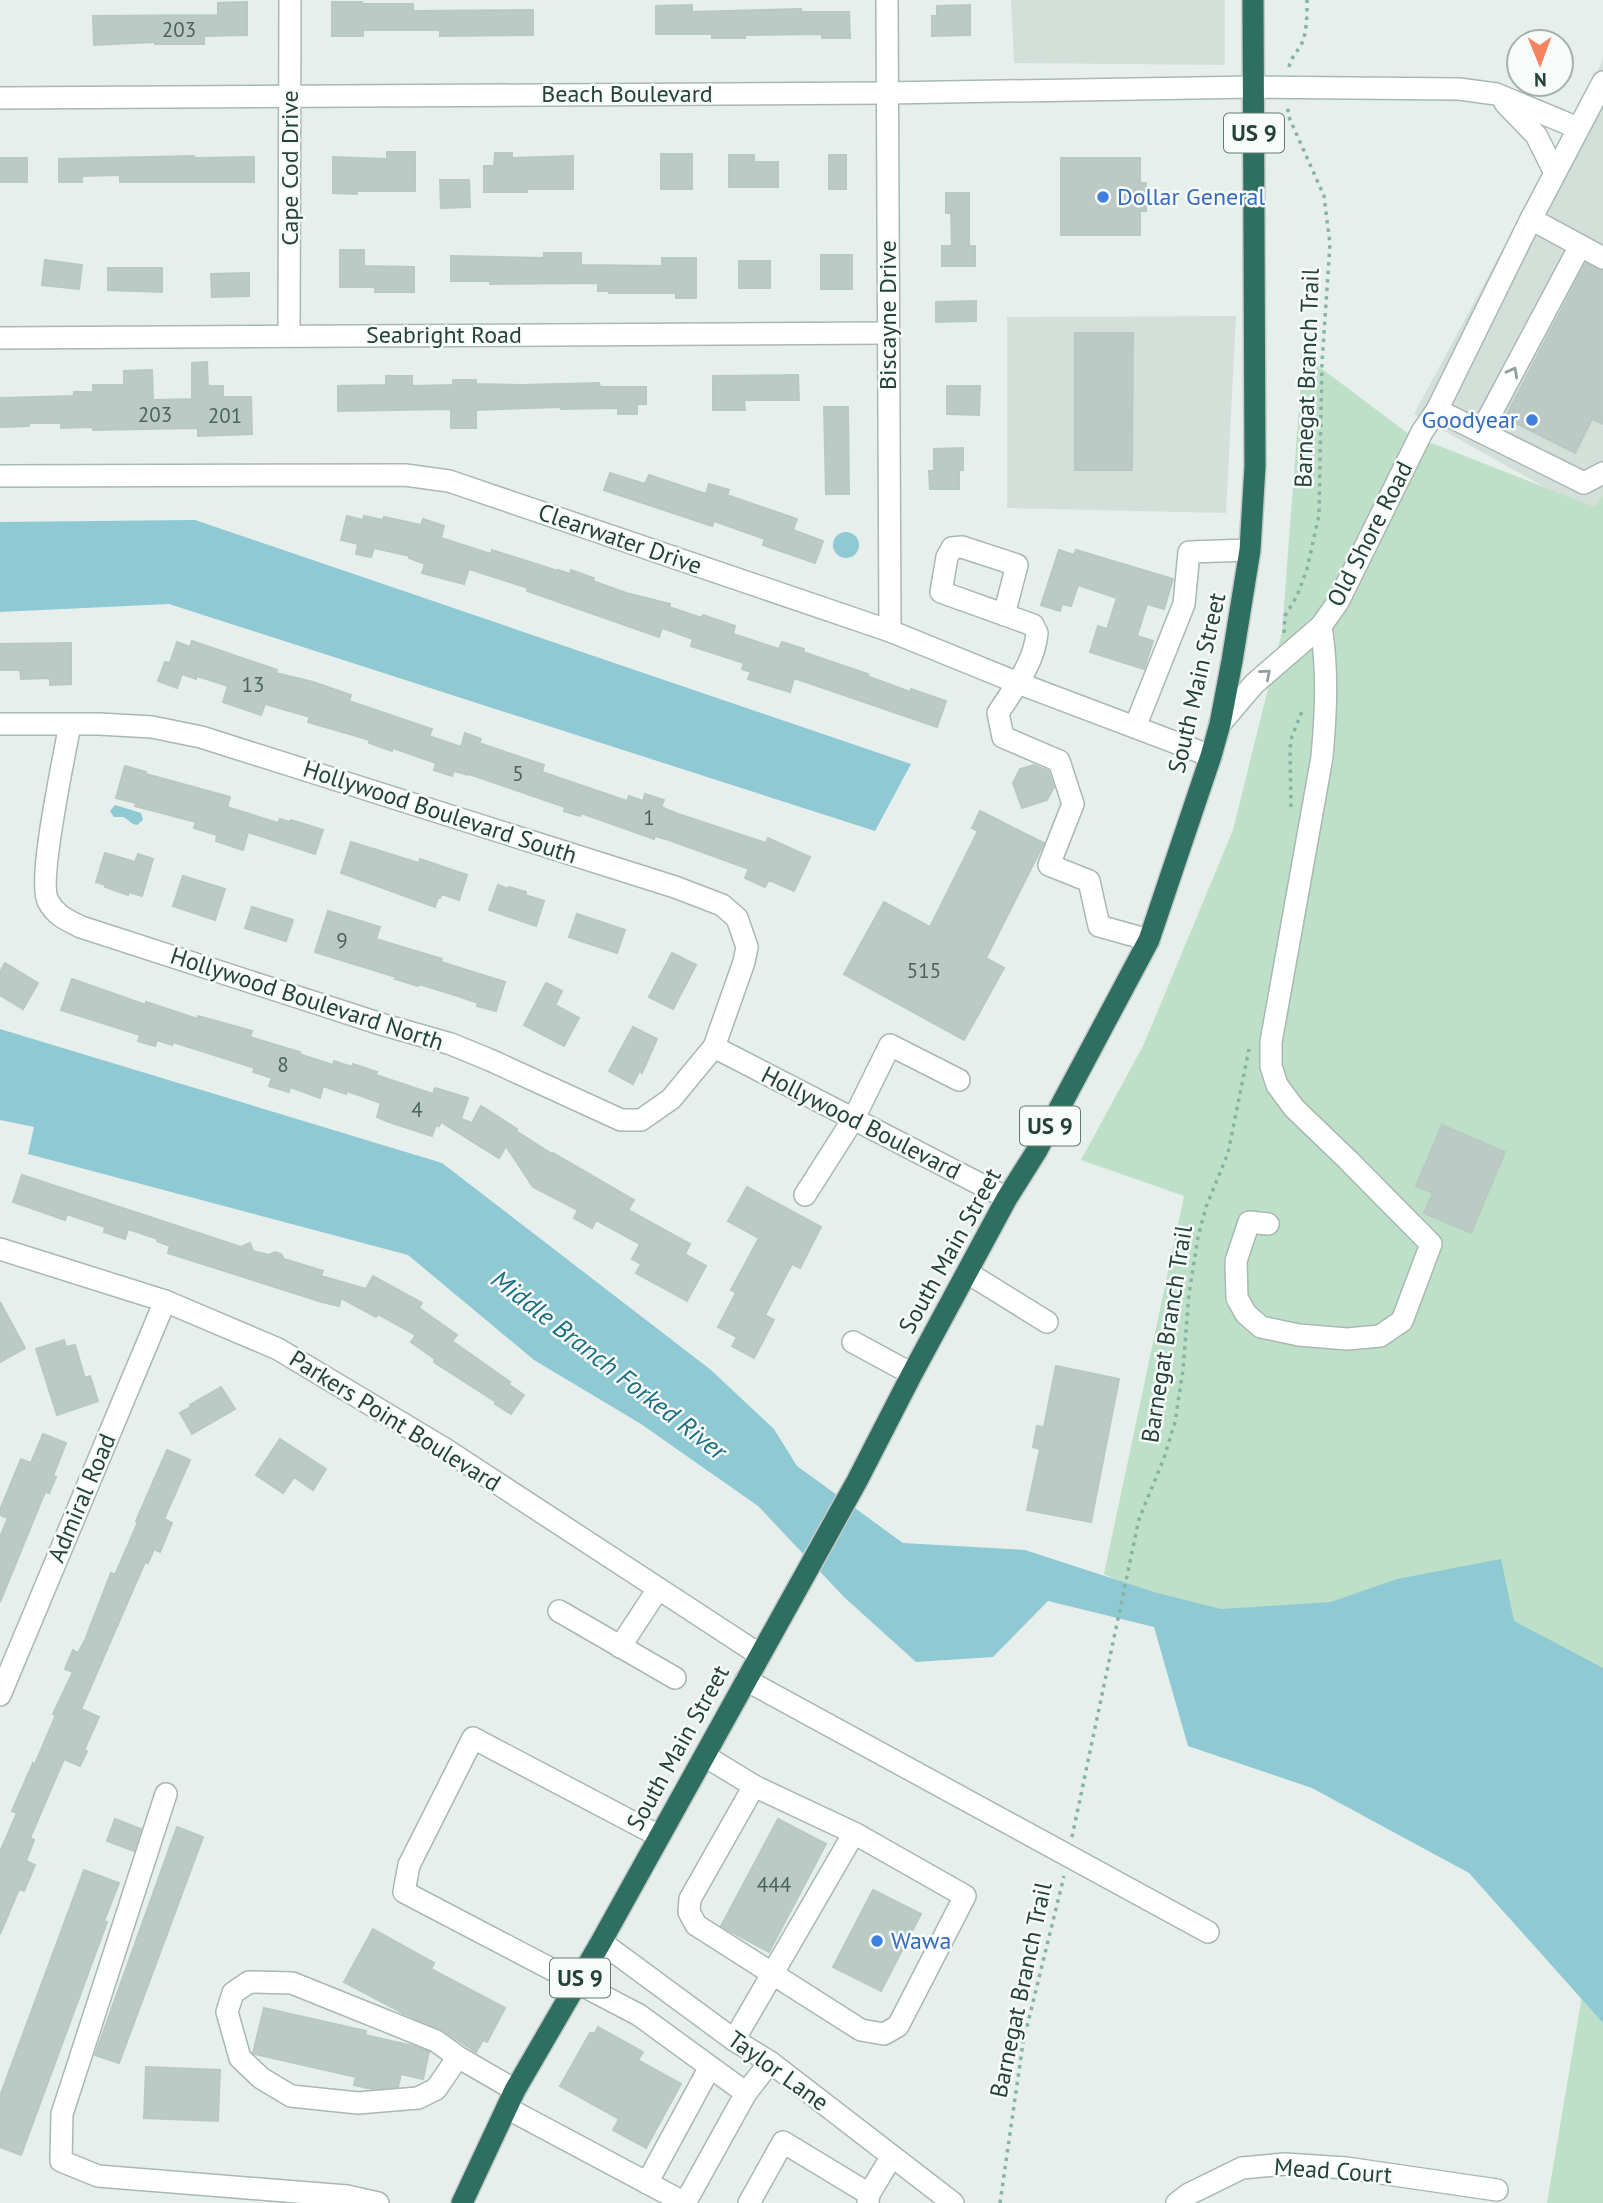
<svg xmlns="http://www.w3.org/2000/svg" width="1603" height="2203" font-family="'PT Sans',sans-serif">
	<style>
		.built { fill: #d4dfda }
		.green { fill: #bfe0c8 }
		.water { fill: #8ec9d4 }
		.building { fill: #bbcac4; stroke: #b8c9c2; stroke-width: 2 }
		.lines { fill: none; stroke-linecap: round; stroke-linejoin: round }
		.minor-casing { stroke: #a8b8b2; stroke-width: 24 }
		.highway-casing { stroke: #c2cac8; stroke-width: 24 }
		.path { stroke: #86b3a5; stroke-width: 3.5; stroke-dasharray: 3.5 5; stroke-linecap: butt }
		.minor { stroke: #fff; stroke-width: 21 }
		.highway { stroke: #2f6f62; stroke-width: 21 }
		.oneway { stroke: #92a09c }
		.shop-dot { fill: #3f7fe0; stroke: #f7fbf9; stroke-width: 2.5 }
		.labels { text-anchor: middle; stroke-width: 5; stroke-linejoin: round; paint-order: stroke }
		.number-label { font-size: 21px; fill: #4a645c }
		.shield { fill: #f7fbf9; stroke: #637a73; stroke-width: 2 }
		.shield-label { font-size: 23px; font-weight: bold; fill: #24423a }
		.street-label { font-size: 24px; fill: #24423a; stroke: #f7fbf9 }
		.shop-label { font-size: 24px; fill: #366cbe; stroke: #f7fbf9; text-anchor: start }
		.water-label { font-size: 26px; font-style: italic; fill: #1c6f80; stroke: #f7fbf9 }
	</style>
	<rect width="100%" height="100%" fill="#e6efeb"/>
	<g class="built">
		<path d="M1011,0H1225V65L1014,63Z"/>
		<path d="M1603,58V508L1598,517L1414,414L1594,80Z"/>
		<path d="M1236,316L1226,513L1007,508V317Z"/>
	</g>
	<g class="green">
		<path d="M1301,353L1414,438L1437,445L1595,507L1603,496V1795L1174,1609L1104,1574L1184,1196L1081,1160L1144,1044L1233,830L1282,632L1301,381Z"/>
		<path d="M1603,1872V2203H1547Z"/>
	</g>
	<g class="water">
		<path d="M195,520L911,764L875,831L169,604L0,612V522Z"/>
		<circle cx="846" cy="545" r="13"/>
		<path d="M115,805L141,813L143,820L137,825L133,824L124,817H114L110,811Z"/>
		<path d="M0,1029L442,1163L711,1370L774,1429L797,1466L903,1543L1025,1550L1154,1592L1221,1609L1331,1602L1397,1579L1501,1559L1514,1621L1603,1668V2023L1469,1873L1312,1788L1188,1746L1154,1627L1048,1601L993,1657L916,1662L844,1597L758,1506L641,1424L534,1360L408,1255L28,1154L34,1127L0,1120Z"/>
	</g>
	<g class="building">
		<path d="M247,2V35L204,36V44H155V42L94,45L93,16L218,15V3Z"/>
		<path d="M332,2H362V4H413V11L533,10V35L440,36V30H363V36H332Z"/>
		<path d="M692,5V12L801,9V12H849L850,38H822V34L745,35V38H712V34H656V6Z"/>
		<path d="M970,5V35L932,36V16H937V6Z"/>
		<path d="M387,152H415V191H357V194L333,193V157L387,159Z"/>
		<path d="M495,153H512V158L573,156V189H527V192H484V166H494Z"/>
		<rect x="661" y="154" width="31" height="35"/>
		<path d="M729,155H754V162H778V187H729Z"/>
		<rect x="829" y="155" width="17" height="34"/>
		<path d="M194,156V158L254,157V182H120V175L82,176V182H59V159Z"/>
		<rect x="0" y="158" width="27" height="24"/>
		<path d="M1061,158H1140V183H1146V211H1140V235H1061Z"/>
		<path d="M440,180H469L470,207L441,208Z"/>
		<path d="M946,193H969V246H975V266H942V246H952L951,213H946Z"/>
		<path d="M340,250H364V266L414,267V292H375V287H340Z"/>
		<path d="M544,253H581V265L662,266V258H696V298H676V293H609V291H598V283L490,284V281H451V256L544,258Z"/>
		<rect x="821" y="255" width="31" height="34"/>
		<path d="M45,260L82,265L79,289L42,285Z"/>
		<rect x="739" y="261" width="31" height="27"/>
		<path d="M1586,263L1603,271V424L1592,419L1575,453L1505,418Z"/>
		<path d="M108,268H162V292L108,290Z"/>
		<path d="M249,273V296L212,297L211,274Z"/>
		<path d="M976,301V321L936,322V302Z"/>
		<path d="M1075,333H1133L1132,470H1075Z"/>
		<path d="M207,362L208,386H223V397H251L252,434L198,436V428L93,430V427L61,428V423H29V426L0,427V398L74,396V392H93V385H124V371L152,370L153,400L192,399V363Z"/>
		<path d="M798,375L799,400H744L745,410H713V376Z"/>
		<path d="M386,376H412V386L453,385V380H476V384L521,385L599,383L600,387H646V404H637V414H618V408L561,409V407L476,410V428H451V409L338,411V386L386,385Z"/>
		<path d="M947,386H980L979,415L947,414Z"/>
		<path d="M824,407H848L849,494H826Z"/>
		<path d="M963,448V470H959V489H930L929,471H934V449Z"/>
		<path d="M610,473L645,484L649,475L706,494L709,484L729,490L727,495L797,519L793,530L823,541L815,563L763,545L765,539L714,521L712,526L604,490Z"/>
		<path d="M347,516L363,520L364,516L383,520L384,517L421,525L423,519L444,526L441,538L491,554L492,550L558,571V570L570,574L571,570L594,578L593,581L626,593L670,604L669,607L702,618L703,615L735,626L733,634L779,649L782,642L804,649L803,652L868,674L867,676L910,692L911,689L946,701L937,727L794,678L790,692L748,679L751,672L742,669L744,663L691,646L693,639L662,628L659,637L527,591L528,588L469,569L464,584L422,573L425,564L409,558L410,556L374,548L371,557L356,554L358,544L341,540Z"/>
		<path d="M1059,550L1074,555L1076,550L1173,579L1164,609L1147,604L1137,636L1153,641L1144,669L1090,652L1098,626L1107,629L1117,598L1078,585L1071,606L1062,604L1060,611L1041,605Z"/>
		<path d="M192,641L277,670L276,673L313,682L351,695L349,701L432,729L429,736L461,747L465,733L481,739L479,743L544,765L542,772L627,801L629,796L643,801L645,794L664,800L661,807L678,814L766,843L768,838L810,857L794,891L769,880L765,887L745,878L749,869L669,840L655,836L654,839L581,813L580,816L564,811L565,807L469,774L468,775L454,771L452,776L434,770L436,763L393,748L392,751L369,743L370,740L308,722L310,717L265,704L261,715L223,702L228,686L197,676L196,679L182,674L177,688L158,681L165,662L170,663L177,642L190,647Z"/>
		<path d="M71,643V684L50,685V678L21,679L20,670H0V644Z"/>
		<path d="M1034,765L1048,771L1054,787L1047,800L1022,808L1013,783L1020,769Z"/>
		<path d="M125,766L146,772V774L230,797L227,807L278,823L280,819L290,822L291,820L323,830L315,854L248,832L243,850L216,841L217,835L194,828L196,822L135,806L136,803L116,798Z"/>
		<path d="M980,811L1044,843L986,958L1004,968L964,1040L844,974L884,902L930,927L978,831L972,828Z"/>
		<path d="M351,842L419,863L420,859L467,875L459,900L442,894L440,898H438L435,907L341,873Z"/>
		<path d="M105,853L135,862L138,854L153,859L142,896L129,892L128,895L105,887L106,885L96,882Z"/>
		<path d="M183,876L225,889L215,920L173,906Z"/>
		<path d="M498,885L508,889L509,887L526,892L525,895L544,901L536,926L489,910Z"/>
		<path d="M252,907L293,920L286,941L245,928Z"/>
		<path d="M328,911L380,927L376,939L442,959L441,962L505,982L496,1011L477,1006L478,1003L458,996L419,984L418,986L395,979L396,977L315,952Z"/>
		<path d="M577,914L625,930L617,953L569,937Z"/>
		<path d="M672,953L696,965L673,1009L649,997Z"/>
		<path d="M5,963L38,983L23,1009L0,995V972Z"/>
		<path d="M72,979L146,1005V1002L198,1019V1016L252,1031L250,1037L300,1052L299,1054L333,1065L334,1061L352,1067L353,1064L377,1072L376,1075L433,1094L435,1088L468,1098L461,1119L472,1123L481,1106L517,1129L516,1131L552,1154L553,1153L634,1200L628,1210L690,1244L685,1254L706,1266L687,1301L636,1273L641,1264L632,1259L640,1244L596,1220L592,1228L574,1218L578,1210L533,1187L506,1146L499,1158L441,1122L439,1126L436,1125L432,1136L389,1122L377,1117L381,1103L347,1091L346,1094L323,1086L320,1098L290,1087L289,1092L269,1086L272,1078L253,1072L255,1068L173,1042L172,1045L157,1040L155,1046L138,1041L140,1035L61,1010Z"/>
		<path d="M546,983L562,991L555,1005L579,1018L564,1046L524,1025Z"/>
		<path d="M633,1027L657,1039L642,1073L639,1071L633,1084L609,1071Z"/>
		<path d="M1442,1125L1505,1152L1471,1233L1424,1213L1433,1193L1416,1186Z"/>
		<path d="M22,1175L241,1247L250,1243L253,1251L269,1255L275,1252L281,1254L284,1259L323,1271L321,1276L366,1289L373,1276L422,1303L419,1308L457,1335L452,1341L510,1382L508,1384L524,1395L511,1414L495,1404L496,1402L434,1362L435,1359L411,1342L416,1335L378,1314L376,1317L341,1298L339,1306L322,1302L168,1253L170,1246L157,1241L158,1239L128,1229L125,1239L104,1232L105,1227L67,1214L65,1220L13,1202Z"/>
		<path d="M747,1187L821,1227L800,1268L792,1264L765,1315L774,1320L754,1358L732,1346L737,1337L718,1327L736,1293L731,1290L759,1238L728,1221Z"/>
		<path d="M0,1302L25,1348L0,1362Z"/>
		<path d="M64,1340L66,1347L75,1345L85,1378L90,1376L98,1401L57,1415L36,1349Z"/>
		<path d="M1056,1366L1119,1379L1091,1522L1027,1510L1040,1449L1033,1447L1037,1426L1044,1427Z"/>
		<path d="M221,1387L235,1409L192,1434L180,1413L191,1407L190,1405Z"/>
		<path d="M43,1434L66,1443L53,1476L56,1477L49,1493L45,1492L0,1602V1537L8,1518L0,1515V1510L21,1459L31,1463Z"/>
		<path d="M280,1439L326,1469L313,1490L294,1477L283,1493L256,1475Z"/>
		<path d="M167,1450L190,1460L164,1519L172,1523L160,1552L154,1549L148,1563L145,1562L81,1709L99,1717L84,1750L87,1751L80,1766L64,1759L30,1838L34,1840L26,1861L35,1865L24,1891L19,1889L0,1934V1852L17,1813L12,1811L33,1763L35,1764L56,1715L53,1714L73,1672L65,1669L73,1650L78,1653L85,1640L111,1573L115,1575L138,1522L136,1521Z"/>
		<path d="M115,1819L141,1829L134,1851L107,1841Z"/>
		<path d="M778,1819L826,1844L769,1952L721,1926Z"/>
		<path d="M177,1827L203,1837L119,2063L95,2055Z"/>
		<path d="M84,1870L119,1883L104,1921L107,1922L21,2155L0,2147V2096Z"/>
		<path d="M873,1890L921,1914L881,1991L833,1967Z"/>
		<path d="M373,1929L434,1963L431,1969L505,2008L487,2042L483,2040L476,2052L441,2029L405,2014L344,1982Z"/>
		<path d="M264,2008L366,2031L365,2035L413,2046L429,2052L423,2079L401,2074L398,2087L372,2089L354,2085L356,2077L255,2054L253,2053Z"/>
		<path d="M598,2027L643,2052L638,2060L681,2084L646,2148L613,2130L619,2119L560,2086L590,2033H595Z"/>
		<path d="M146,2067L220,2070L218,2121L144,2118Z"/>
	</g>
	<g class="lines">
		<defs>
			<g id="minor">
				<path d="M887,0L890,631"/>
				<path d="M0,98L887,93L1254,87L1459,89L1496,94L1578,128"/>
				<path d="M1505,103L1536,135L1555,173"/>
				<path d="M1531,219L1603,258"/>
				<path d="M289,335L290,0"/>
				<path d="M0,338L888,333"/>
				<path d="M1437,410L1584,483L1603,473"/>
				<path d="M1481,432L1580,246"/>
				<path d="M0,476L405,475L449,481L890,631L1018,683L1211,756"/>
				<path d="M1004,615L1017,565L962,547L952,548L947,557L941,592L1033,625L1037,633C1034,664 1014,688 998,713L1003,737L1059,761L1073,804L1049,865L1089,881L1099,926L1149,940"/>
				<path d="M0,724H99L152,727L201,737L675,887L722,905L737,918L747,947L744,962L714,1047L671,1099L641,1120H621L490,1060L451,1044L384,1025L81,927C67,920 56,916 48,901C37,880 65,754 70,724"/>
				<path d="M1220,724L1254,684L1321,626L1338,602L1422,432L1437,410L1531,219L1603,82"/>
				<path d="M1135,727L1184,604L1189,552L1250,550"/>
				<path d="M714,1047L1007,1198"/>
				<path d="M805,1195L854,1118L890,1045L959,1080"/>
				<path d="M1268,1224L1249,1222L1236,1261L1237,1298L1246,1314L1261,1327L1299,1335L1347,1339L1380,1336L1402,1321L1431,1244L1348,1160L1294,1108L1277,1085L1271,1066V1042L1322,757C1326,713 1328,670 1321,626"/>
				<path d="M0,1249L165,1301L278,1349L445,1449L760,1655"/>
				<path d="M968,1273L1047,1322"/>
				<path d="M853,1342L912,1374"/>
				<path d="M559,1611L675,1678"/>
				<path d="M620,1647L658,1589"/>
				<path d="M746,1680L1208,1932"/>
				<path d="M0,1695L165,1301"/>
				<path d="M705,1756L754,1786"/>
				<path d="M166,1794L62,2114L61,2161L98,2176L347,2196L378,2203"/>
				<path d="M601,1942L734,2040L770,2062L953,2203"/>
				<path d="M734,2040L854,1833L965,1896L898,2026L884,2034L861,2030L696,1925L689,1912L690,1899L754,1786L854,1833"/>
				<path d="M458,2057L436,2089L418,2098L358,2103L291,2096L261,2078L240,2058L227,2012L233,1993L249,1982L292,1983L436,2041L458,2057L515,2090"/>
				<path d="M746,2093L770,2062"/>
				<path d="M507,2108L685,2203L746,2093L639,2015L404,1892L409,1865L473,1738L659,1836"/>
				<path d="M647,2183L710,2067"/>
				<path d="M869,2194L892,2156"/>
				<path d="M749,2203L783,2142L869,2194L868,2203"/>
				<path d="M1177,2203L1189,2194L1242,2168L1285,2164L1346,2168L1497,2190"/>
			</g>
			<path id="highway" d="M462,2203L515,2090L601,1942L857,1481L912,1374L1007,1198L1036,1152L1149,940L1211,756L1220,724L1232,661L1250,550L1255,466L1253,0"/>
		</defs>
		<use href="#minor" class="minor-casing"/>
		<use href="#highway" class="highway-casing"/>
		<g class="path">
			<path d="M1289,67C1291,57 1299,50 1303,41C1307,28 1307,14 1307,0"/>
			<path d="M1284,633L1285,616L1297,596L1307,569L1319,515L1322,363L1330,244L1324,196L1288,115V106"/>
			<path d="M1291,807L1290,748L1292,736L1303,709"/>
			<path d="M1072,1837L1139,1519L1164,1458L1175,1422L1183,1370L1189,1294L1198,1237L1206,1207L1228,1153L1249,1049"/>
			<path d="M1000,2203L1023,2043L1064,1876"/>
		</g>
		<use href="#minor" class="minor"/>
		<use href="#highway" class="highway"/>
	</g>
	<defs><path id="oneway-chevron" d="M-2-3.5L2.5 0L-2 3.5" fill="none" stroke-width="1.6" stroke-linecap="round" stroke-linejoin="round" transform="scale(1.75)"/></defs>
	<g class="oneway">
		<use href="#oneway-chevron" transform="translate(1513 372) rotate(-62)"/>
		<use href="#oneway-chevron" transform="translate(1266 674) rotate(-41)"/>
	</g>
	<g class="shop-dot">
		<circle cx="1103" cy="197" r="7"/>
		<circle cx="1532" cy="420" r="7"/>
		<circle cx="877" cy="1941" r="7"/>
	</g>
	<g class="labels">
		<g class="number-label">
			<text x="179" y="37">203</text>
			<text x="155" y="422">203</text>
			<text x="225" y="423">201</text>
			<text x="253" y="692">13</text>
			<text x="518" y="781">5</text>
			<text x="649" y="825">1</text>
			<text x="342" y="948">9</text>
			<text x="924" y="978">515</text>
			<text x="283" y="1072">8</text>
			<text x="417" y="1117">4</text>
			<text x="774" y="1892">444</text>
		</g>
		<g class="shield">
			<rect x="1224" y="113.5" width="60" height="39" rx="5"/>
			<rect x="1020" y="1106.5" width="60" height="39" rx="5"/>
			<rect x="550" y="1958.5" width="60" height="39" rx="5"/>
		</g>
		<g class="shield-label">
			<text x="1254" y="141">US 9</text>
			<text x="1050" y="1134">US 9</text>
			<text x="580" y="1986">US 9</text>
		</g>
		<g class="street-label">
			<text x="627" y="102">Beach Boulevard</text>
			<text transform="translate(290 168) rotate(-90)" y="8">Cape Cod Drive</text>
			<text transform="translate(888 315) rotate(-90)" y="8">Biscayne Drive</text>
			<text x="444" y="343">Seabright Road</text>
			<text transform="translate(1307 378) rotate(-88)" y="8">Barnegat Branch Trail</text>
			<text transform="translate(1370 534) rotate(-63)" y="8">Old Shore Road</text>
			<text transform="translate(620 539) rotate(19)" y="8">Clearwater Drive</text>
			<text transform="translate(1197 683) rotate(-77)" y="8">South Main Street</text>
			<text transform="translate(440 812) rotate(18)" y="8">Hollywood Boulevard South</text>
			<text transform="translate(307 999) rotate(18)" y="8">Hollywood Boulevard North</text>
			<text transform="translate(861 1123) rotate(27)" y="8">Hollywood Boulevard</text>
			<text transform="translate(950 1251) rotate(-61)" y="8">South Main Street</text>
			<text transform="translate(1167 1334) rotate(-81)" y="8">Barnegat Branch Trail</text>
			<text transform="translate(395 1421) rotate(32)" y="8">Parkers Point Boulevard</text>
			<text transform="translate(82 1498) rotate(-67)" y="8">Admiral Road</text>
			<text transform="translate(678 1748) rotate(-61)" y="8">South Main Street</text>
			<text transform="translate(1021 1990) rotate(-78)" y="8">Barnegat Branch Trail</text>
			<text transform="translate(778 2071) rotate(36)" y="8">Taylor Lane</text>
			<text transform="translate(1333 2171) rotate(4)" y="8">Mead Court</text>
		</g>
		<g class="shop-label">
			<text x="1117" y="205">Dollar General</text>
			<text x="1518" y="428" text-anchor="end">Goodyear</text>
			<text x="891" y="1949">Wawa</text>
		</g>
		<g class="water-label">
			<text transform="translate(609 1365) rotate(38)" y="9">Middle Branch Forked River</text>
		</g>
	</g>
	<g transform="translate(1540 63) rotate(179)"><circle r="33" fill="#f7fbf9" stroke="#a3b1ad" stroke-width="2"/>
	<path d="M0-5L12 26L0 18L-12 26Z" fill="#f4845f"/>
	<text y="-10" font-size="19" font-weight="bold" text-anchor="middle" fill="#24423a">N</text>
	</g>
</svg>
